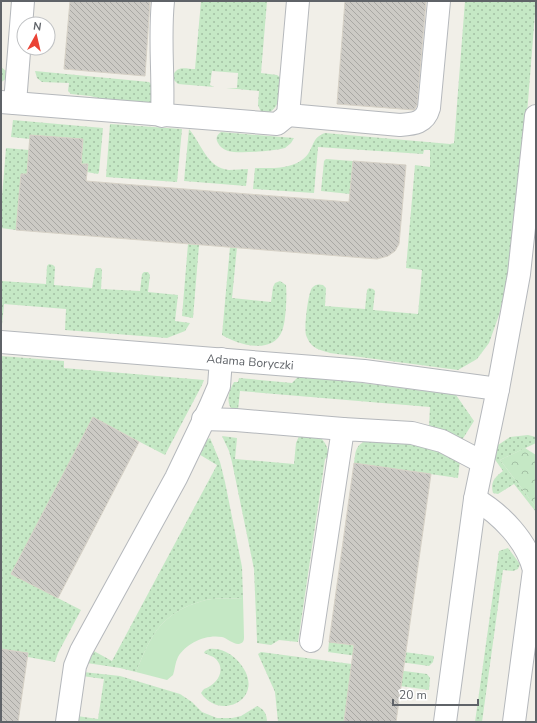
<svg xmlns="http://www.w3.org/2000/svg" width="537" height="723" font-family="'Nunito Sans',sans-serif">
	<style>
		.grass { fill: url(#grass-dots) }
		.forest { fill: url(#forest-crowns) }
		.park { fill: #c5e8c5 }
		.building { fill: url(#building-back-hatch); stroke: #d6d1c6 }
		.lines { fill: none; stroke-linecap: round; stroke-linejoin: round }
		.minor-casing { stroke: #b5b8bc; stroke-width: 24 }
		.minor { stroke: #fff; stroke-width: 22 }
		.labels { text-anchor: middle; stroke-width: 3.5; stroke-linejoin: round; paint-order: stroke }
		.street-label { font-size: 12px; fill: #5f6368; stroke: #fff }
	</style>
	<defs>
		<pattern id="grass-dots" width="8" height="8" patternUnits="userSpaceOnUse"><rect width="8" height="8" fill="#c5e8c5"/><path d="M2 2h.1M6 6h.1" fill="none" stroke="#a3c0a4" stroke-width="1.8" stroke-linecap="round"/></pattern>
		<pattern id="forest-crowns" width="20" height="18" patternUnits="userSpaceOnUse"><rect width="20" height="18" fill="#c5e8c5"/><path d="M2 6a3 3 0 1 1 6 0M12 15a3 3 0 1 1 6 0" fill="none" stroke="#a3c0a4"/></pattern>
		<pattern id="building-back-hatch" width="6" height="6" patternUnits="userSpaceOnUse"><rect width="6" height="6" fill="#cccac5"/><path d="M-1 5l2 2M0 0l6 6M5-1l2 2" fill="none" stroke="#a9a8a4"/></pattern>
	</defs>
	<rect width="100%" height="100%" fill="#f1efe8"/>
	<g class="grass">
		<path d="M201,1H267L261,73L277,75L281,78C281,92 281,107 267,114L261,112L258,105L259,91L226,88H237L238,73L212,71L210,85L214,87L178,84L173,79V75C178,65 186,69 195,69Z"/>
		<path d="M465,1H536L521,189L510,266L499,315L489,343L477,359L458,370L330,353C325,351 317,350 313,346C310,344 307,338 306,335C304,328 308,293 312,288C315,284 319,284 323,285L326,288L325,306L365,309L367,290L369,288L373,289L375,291L373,310L418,314L422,270L406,268L415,165L430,167V150H424L423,154L318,147L314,193L253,189L255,168C272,168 296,170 308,154C314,145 313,137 325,133L450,144L454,143Z"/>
		<path d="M1,67L6,71L7,75L6,79L1,82Z"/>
		<path d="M35,71L149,82L152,85V104L111,101L90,96L71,94L68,91L69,83L42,82L37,78Z"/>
		<path d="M13,120L103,128L99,172L98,174L87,172L88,164H81L83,139L30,135V139L11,137Z"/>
		<path d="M110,124L182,129L177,182L106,177Z"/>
		<path d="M189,129C201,143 207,168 229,170C235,170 242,169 248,169L246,186L184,181Z"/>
		<path d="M221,132L294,138L291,143L285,148C274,151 238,154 228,151C223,149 220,147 218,143C215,138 217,135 221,132Z"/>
		<path d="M6,148L29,150L27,174H21L16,230L1,228V209Z"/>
		<path d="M326,159L353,161L350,194L321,191L324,161Z"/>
		<path d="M188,244L199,245L193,318L182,316Z"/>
		<path d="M230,247H237L232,298L271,302L273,287L275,283L280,281L286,285C287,295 286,322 282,331C273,355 238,345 222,335Z"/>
		<path d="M49,264L53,265L55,267L54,285L92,288L95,270L96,268H101L102,271L101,289L140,291L142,274L144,272H148L150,275L148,292L178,295L175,321L190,323L185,331L167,338L65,330L66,309L4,304L2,325H1V281L46,284L47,266Z"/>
		<path d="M1,356L64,361V368L204,380L202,385L165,455L94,418L11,574L81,610L58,653L55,662L28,657V653L1,649Z"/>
		<path d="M300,375L456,395L474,421L462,440L429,426L430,407L240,391L238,410L233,411C225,402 229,391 234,382H238L239,378L292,383Z"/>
		<path d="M528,435L536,437V443L500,460L536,507V512L514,484L498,494L493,493C490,482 495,477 503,471L489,451L510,437Z"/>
		<path d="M222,436L237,438L235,459L294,464L296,443L299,436L320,437C326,443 328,448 329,456L325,459L298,642L279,640L271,645L257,643V641L254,569L232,462L229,451Z"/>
		<path d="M210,438L220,462L225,482L242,567L243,598C233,599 222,598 212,599C204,600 196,603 188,606C156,621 149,641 136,672L120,668L87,663L92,650L112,661L217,465L197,453L205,441Z"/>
		<path d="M367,440L426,445L460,460L458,478L354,463C356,450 355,446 367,440Z"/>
		<path d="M508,548L520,564L518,569L513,571L503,570L482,722H475L499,551Z"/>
		<path d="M329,642L434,656L433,662L429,666L328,652Z"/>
		<path d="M209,649C221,648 228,652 237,660C271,696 221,723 201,693L204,689C216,685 227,671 216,659C213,656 208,655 204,653L205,651Z"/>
		<path d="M261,652L427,674L430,678L429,690L350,679L344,722H278L275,692L258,654Z"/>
		<path d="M83,672L120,676L180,694L192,702L202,712L217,718H232L241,716L257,706C264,709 267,714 267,722H77V716L98,719L104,679L82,676Z"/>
	</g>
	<path class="forest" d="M525,448L536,455V507L500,460Z"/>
	<path class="park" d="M243,598L244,637C244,641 243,643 239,644C234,645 227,638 222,637C206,634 186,643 178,657C175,663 175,669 173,675L167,680L136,672C149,641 156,621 188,606C196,603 204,600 212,599C222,598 233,599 243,598Z"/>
	<g class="building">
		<path d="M70,1H150L145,76L64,69Z"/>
		<path d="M345,1H426L417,105L414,110L337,104Z"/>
		<path d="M30,135L83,139L81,164H88L86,181L122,184L349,202L353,161L406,165L399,244L395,251L388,256L377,259L16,230L21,174H27Z"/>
		<path d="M93,417L139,442L58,598L11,574Z"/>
		<path d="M354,463L431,474L396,722H344L354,645L329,642Z"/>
		<path d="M1,649L28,653L18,722H1Z"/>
	</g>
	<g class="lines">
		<defs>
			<g id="minor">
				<path d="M298,1L288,115L400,125C414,124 425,123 429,108L439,1"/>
				<path d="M1,102L277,124L288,115"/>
				<path d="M15,103L23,1"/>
				<path d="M162,116C164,77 159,39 163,1"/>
				<path id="s1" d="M1,342L364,371L498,389"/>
				<path d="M203,419L236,420L343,429"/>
				<path d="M475,499C501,514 527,541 534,570L514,722"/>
				<path d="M311,641L343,429L412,433L442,441L482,462"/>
				<path d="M67,722L75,666L81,651L176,478L210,407L219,386L221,359"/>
				<path d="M445,722L475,499L498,389L519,274L536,116"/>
			</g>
		</defs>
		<use href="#minor" class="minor-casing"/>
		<use href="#minor" class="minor"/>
	</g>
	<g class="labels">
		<g class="street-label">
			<text dy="4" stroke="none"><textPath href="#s1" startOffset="250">Adama Boryczki</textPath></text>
		</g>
	</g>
	<rect width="537" height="723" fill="none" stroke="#5f6368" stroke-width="4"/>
	<g transform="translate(36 36) rotate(8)"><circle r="19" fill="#ffffff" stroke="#bfc1c3"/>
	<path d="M0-3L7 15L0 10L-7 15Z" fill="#ea4335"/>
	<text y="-6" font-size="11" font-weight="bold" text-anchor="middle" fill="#5f6368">N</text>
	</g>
	<path d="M393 699v6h85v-6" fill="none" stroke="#5f6368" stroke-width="2"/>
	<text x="399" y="699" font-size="12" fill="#5f6368" stroke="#ffffff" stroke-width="3" paint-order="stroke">20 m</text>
</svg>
